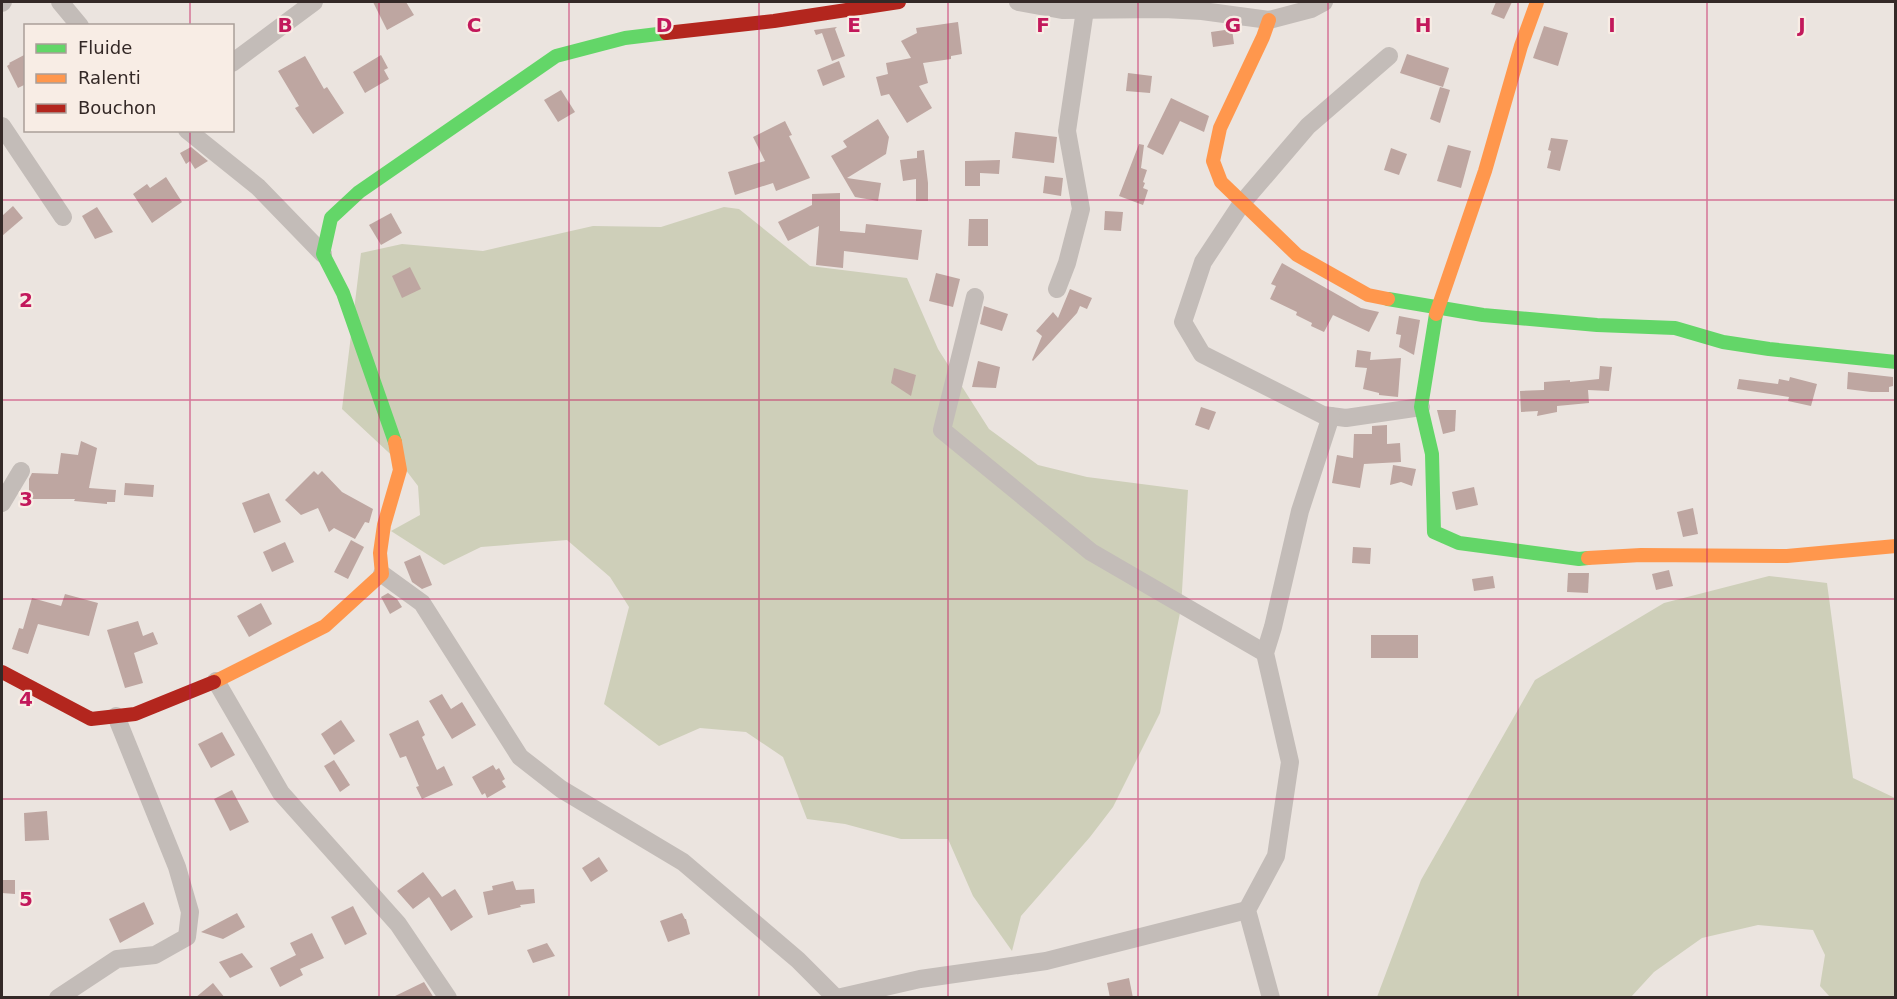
<svg xmlns="http://www.w3.org/2000/svg" width="1897" height="999" font-family="'DejaVu Sans',sans-serif">
	<style>
		.green { fill: #cecfb9 }
		.building { fill: #bea6a1 }
		.lines { fill: none; stroke-linecap: round; stroke-linejoin: round }
		.street { stroke: #c3bcb8; stroke-width: 18 }
		.fast { stroke: #63d668; stroke-width: 14 }
		.slow { stroke: #ff974d; stroke-width: 14 }
		.jam { stroke: #b3261e; stroke-width: 14 }
		.grid { fill: none; stroke: #c2185b; stroke-width: 1.5; stroke-opacity: 0.55 }
		.grid-label { font-size: 20px; text-anchor: middle; font-weight: bold; fill: #c2185b; stroke: #f8ede5; stroke-width: 4.5; stroke-linejoin: round; paint-order: stroke }
	</style>
	<rect width="100%" height="100%" fill="#ebe4df"/>
	<g class="green">
		<path d="M724,207L739,209L810,266L907,278L938,349L989,429L1038,465L1087,477L1188,490L1181,608L1160,713L1113,807L1090,837L1021,916L1012,951L973,896L948,839H901L845,824L807,819L783,757L746,732L700,728L659,746L604,704L629,607L610,577L567,540L481,547L444,565L391,531L420,515L418,486L402,465L342,409L361,253L402,244L483,251L593,226L661,227Z"/>
		<path d="M1769,576L1827,583L1853,778L1895,798V997H1830L1820,986L1825,955L1813,930L1758,925L1702,938L1654,972L1631,997H1377L1421,880L1535,680L1664,603Z"/>
	</g>
	<g class="building">
		<path d="M373,2H406L414,15L387,30Z"/>
		<path d="M1496,2H1512L1504,19L1491,14Z"/>
		<path d="M958,22L962,54L951,56V59L923,63L928,83L919,86L932,108L907,123L889,94L881,96L876,77L888,74L886,63L911,58L901,41L917,33L916,28Z"/>
		<path d="M1544,26L1568,33L1558,66L1533,58Z"/>
		<path d="M837,27L835,29L845,56L832,61L822,33L816,35L814,30Z"/>
		<path d="M1232,29L1234,44L1213,47L1211,32Z"/>
		<path d="M26,54V84L18,88L7,66L10,64L9,63Z"/>
		<path d="M1407,54L1449,68L1443,87L1400,73Z"/>
		<path d="M381,55L388,68L384,70L389,79L365,93L353,72Z"/>
		<path d="M305,56L324,89L327,87L344,113L313,134L295,108L299,106L278,71Z"/>
		<path d="M839,61L845,77L823,86L817,70Z"/>
		<path d="M1128,73L1152,76L1150,93L1126,91Z"/>
		<path d="M1440,87L1450,90L1440,123L1430,119Z"/>
		<path d="M561,90L575,112L558,122L544,100Z"/>
		<path d="M1171,98L1209,116L1204,132L1180,121L1163,155L1147,147Z"/>
		<path d="M878,119L889,137L886,154L847,178L881,183L878,201L855,197L831,156L847,147L843,141Z"/>
		<path d="M785,121L792,135L789,136L810,178L776,191L773,183L735,195L728,172L765,161L753,137Z"/>
		<path d="M1015,132L1057,137L1054,163L1012,158Z"/>
		<path d="M1551,138L1568,140L1560,171L1547,168L1551,151L1548,150Z"/>
		<path d="M1139,144L1144,145L1141,168L1147,170L1143,182L1145,183L1143,188L1148,190L1143,205L1119,196Z"/>
		<path d="M1448,145L1471,151L1461,188L1437,181Z"/>
		<path d="M191,147L208,161L195,169L190,161L186,164L180,153Z"/>
		<path d="M1391,148L1407,154L1399,175L1384,170Z"/>
		<path d="M924,150L928,183V201H916V179L903,181L900,160L917,158V151Z"/>
		<path d="M1000,160L999,174L980,173V186H965V161Z"/>
		<path d="M1045,176L1063,178L1061,196L1043,193Z"/>
		<path d="M166,177L182,202L152,223L133,194L147,184L150,188Z"/>
		<path d="M840,193V231L865,233L866,224L922,230L918,260L844,251L843,268L816,265L819,226L788,241L778,222L812,205V194Z"/>
		<path d="M13,206L23,218L2,236V216Z"/>
		<path d="M97,207L113,232L95,239L82,216Z"/>
		<path d="M1105,211L1123,212L1121,231L1104,230Z"/>
		<path d="M391,213L402,233L381,245L369,225Z"/>
		<path d="M969,219H988V246H968Z"/>
		<path d="M1282,263L1361,308L1379,312L1369,332L1333,315L1324,332L1311,326L1312,323L1296,315L1297,312L1270,299L1276,286L1271,284Z"/>
		<path d="M410,267L421,289L402,298L392,276Z"/>
		<path d="M936,273L960,279L953,307L929,301Z"/>
		<path d="M1070,289L1092,298L1087,309L1080,306L1077,313L1033,361L1032,360L1042,336L1036,331L1053,312L1058,318Z"/>
		<path d="M984,306L1008,314L1002,331L980,324Z"/>
		<path d="M1399,316L1420,320L1414,355L1399,347L1401,335L1396,334Z"/>
		<path d="M1357,350L1371,352L1370,360L1401,358L1398,397L1379,395V393L1363,389L1367,368L1355,367Z"/>
		<path d="M978,361L1000,367L996,388L972,387Z"/>
		<path d="M1600,366L1612,367L1609,391L1588,390L1589,403L1557,406V412L1537,416L1538,411L1521,412L1520,391L1544,390V382L1570,380V382L1599,379Z"/>
		<path d="M894,368L916,375L911,396L891,383Z"/>
		<path d="M1848,372L1893,377V386L1889,387V392H1871L1847,389Z"/>
		<path d="M1790,377L1817,384L1811,406L1788,401L1789,397L1737,389L1739,379L1778,384L1779,379L1789,381Z"/>
		<path d="M1201,407L1216,412L1209,430L1195,425Z"/>
		<path d="M1437,410H1456L1455,431L1443,434Z"/>
		<path d="M1387,425V444L1400,443L1401,462L1364,464L1360,488L1332,483L1337,455L1353,458L1354,434H1372V426Z"/>
		<path d="M81,441L97,448L89,488L116,490L115,502H107V504L74,501L75,499H29V479L32,473L58,474L61,453L78,455Z"/>
		<path d="M1393,465L1416,469L1412,486L1401,482L1390,485Z"/>
		<path d="M314,471L318,475L322,471L342,492L373,509L369,523L365,522L355,539L334,528L329,532L318,508L301,515L285,500Z"/>
		<path d="M125,483L154,485L153,497L124,495Z"/>
		<path d="M1474,487L1478,505L1456,510L1452,492Z"/>
		<path d="M269,493L281,522L254,533L242,503Z"/>
		<path d="M1693,508L1698,534L1683,537L1677,512Z"/>
		<path d="M351,540L364,547L348,579L334,572Z"/>
		<path d="M285,542L294,562L272,572L263,552Z"/>
		<path d="M1353,547L1371,548L1370,564L1352,563Z"/>
		<path d="M420,555L432,585L422,589L412,582L404,562Z"/>
		<path d="M1669,570L1673,586L1656,590L1652,574Z"/>
		<path d="M1568,573H1589L1588,593L1567,592Z"/>
		<path d="M1493,576L1495,588L1474,591L1472,579Z"/>
		<path d="M388,593L397,599L402,607L390,614L381,597Z"/>
		<path d="M65,594L98,603L89,636L38,624L28,654L12,649L19,628L23,629L32,598L61,606Z"/>
		<path d="M261,603L272,624L249,637L237,616Z"/>
		<path d="M138,621L143,636L153,632L158,644L134,653L143,683L125,688L107,630Z"/>
		<rect x="1371" y="635" width="47" height="23"/>
		<path d="M442,694L451,709L462,702L476,725L452,739L429,701Z"/>
		<path d="M341,720L355,741L334,755L321,734Z"/>
		<path d="M418,720L425,735L422,737L437,770L444,766L453,785L422,799L416,787L419,786L406,756L400,758L389,734Z"/>
		<path d="M222,732L235,755L211,768L198,744Z"/>
		<path d="M334,760L350,785L340,792L324,766Z"/>
		<path d="M493,765L496,770L499,768L505,779L502,781L506,787L487,798L485,793L482,795L472,777Z"/>
		<path d="M232,790L249,822L230,831L214,799Z"/>
		<path d="M47,811L49,840L25,841L24,813Z"/>
		<path d="M599,857L608,871L591,882L582,868Z"/>
		<path d="M423,872L442,897L455,889L473,917L451,931L429,897L413,909L397,891Z"/>
		<path d="M2,880H15V894L2,893Z"/>
		<path d="M513,881L516,890L534,889L535,903L520,905L521,907L488,915L483,892L493,890L492,886Z"/>
		<path d="M144,902L154,924L120,943L109,919Z"/>
		<path d="M353,906L367,934L345,945L331,917Z"/>
		<path d="M237,913L245,927L223,939L201,932Z"/>
		<path d="M682,913L685,919H686L690,934L668,942L660,921Z"/>
		<path d="M312,933L324,958L300,969L303,975L280,987L270,968L296,955L290,943Z"/>
		<path d="M547,943L555,956L533,963L527,950Z"/>
		<path d="M242,953L253,967L230,978L219,962Z"/>
		<path d="M1129,978L1133,998H1110L1107,983Z"/>
		<path d="M424,982L434,998H391Z"/>
		<path d="M213,983L225,998H195Z"/>
	</g>
	<g class="lines">
		<g class="street">
			<path d="M60,2L80,26"/>
			<path d="M1018,2L1062,10L1164,9L1202,11L1269,20L1311,9L1324,2"/>
			<path d="M2,3L3,2"/>
			<path d="M1389,56L1308,126L1242,203L1203,262L1183,322L1202,354L1323,415L1346,418L1421,407"/>
			<path d="M232,63L314,2"/>
			<path d="M2,126L63,217"/>
			<path d="M187,130L258,187L323,254"/>
			<path d="M1057,289L1067,263L1081,209L1067,131L1085,10"/>
			<path d="M975,297L942,430L1091,552L1265,653"/>
			<path d="M2,503L21,471"/>
			<path d="M382,574L422,603L520,757L561,789L683,862L798,960L836,998"/>
			<path d="M216,681L281,793L398,924L448,998"/>
			<path d="M58,998L117,959L155,955L187,937L190,912L177,867L116,716"/>
			<path d="M837,998L920,979L1046,961L1247,910"/>
			<path d="M1271,998L1247,910L1276,856L1290,762L1265,653L1273,627L1300,511L1331,416"/>
		</g>
		<g class="fast">
			<path d="M1388,299L1483,315L1597,325L1675,328L1723,342L1769,349L1896,362"/>
			<path d="M1436,314L1421,407L1432,454L1434,532L1459,543L1579,559L1588,558"/>
			<path d="M395,442L343,293L323,254L331,218L359,192L556,56L625,38L666,33"/>
		</g>
		<g class="slow">
			<path d="M1269,20L1263,37L1220,128L1213,161L1221,182L1297,255L1368,295L1388,299"/>
			<path d="M1436,314L1485,171L1521,46L1537,2"/>
			<path d="M1588,558L1641,555L1787,556L1896,546"/>
			<path d="M214,682L325,626L382,574L380,553L384,525L400,470L395,442"/>
		</g>
		<g class="jam">
			<path d="M666,33L774,21L899,2"/>
			<path d="M2,672L91,719L135,714L214,682"/>
		</g>
	</g>
	<path class="grid" d="M190,2V26M379,2V998M569,2V998M759,2V998M948,2V998M1138,2V998M1328,2V998M1518,2V998M1707,2V998M190,130V998M2,200H1896M2,400H1896M2,599H1896M2,799H1896"/>
	<g class="grid-label">
		<text x="285" y="32">B</text>
		<text x="474" y="32">C</text>
		<text x="664" y="32">D</text>
		<text x="854" y="32">E</text>
		<text x="1043" y="32">F</text>
		<text x="1233" y="32">G</text>
		<text x="1423" y="32">H</text>
		<text x="1612" y="32">I</text>
		<text x="1802" y="32">J</text>
		<text x="26" y="307">2</text>
		<text x="26" y="506">3</text>
		<text x="26" y="706">4</text>
		<text x="26" y="906">5</text>
	</g>
	<rect width="1897" height="999" fill="none" stroke="#342927" stroke-width="6"/>
	<rect x="24" y="24" width="210" height="108" fill="#f8ede5" stroke="#aa9f99" stroke-width="1.5"/>
	<rect x="36" y="44" width="30" height="9" fill="#63d668" stroke="#aa9f99" stroke-width="1.5"/>
	<text x="78" y="54" font-size="18" fill="#342927">Fluide</text>
	<rect x="36" y="74" width="30" height="9" fill="#ff974d" stroke="#aa9f99" stroke-width="1.5"/>
	<text x="78" y="84" font-size="18" fill="#342927">Ralenti</text>
	<rect x="36" y="104" width="30" height="9" fill="#b3261e" stroke="#aa9f99" stroke-width="1.5"/>
	<text x="78" y="114" font-size="18" fill="#342927">Bouchon</text>
</svg>
